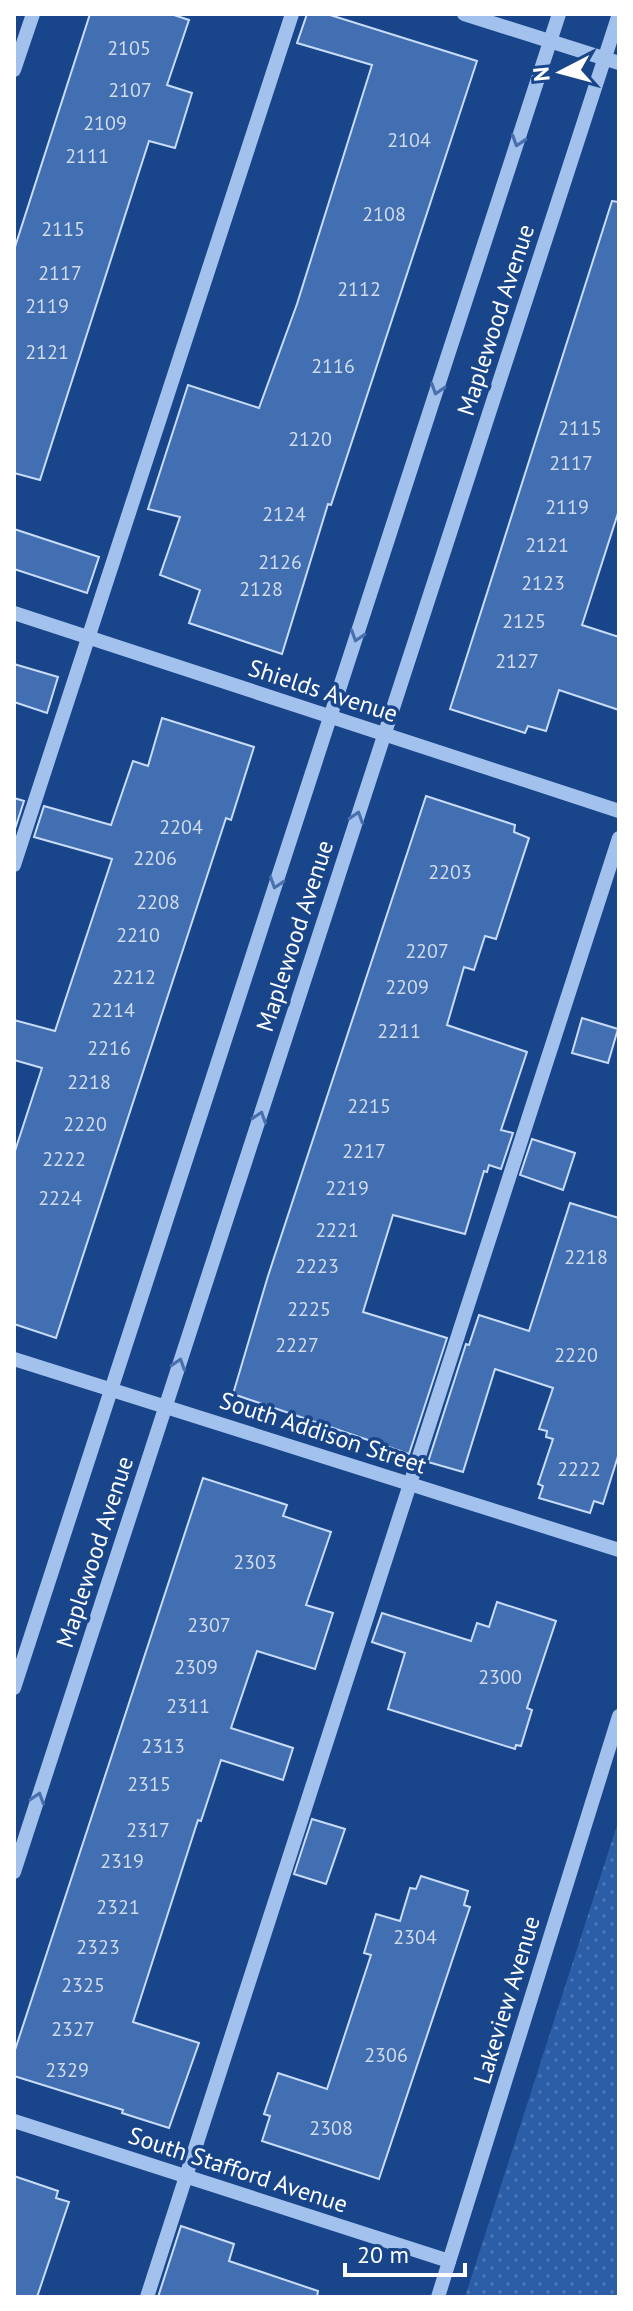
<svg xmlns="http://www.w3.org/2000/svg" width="633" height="2311" font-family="'PT Sans',sans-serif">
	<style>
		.park { fill: url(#park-dots) }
		.building { fill: #426fb2; stroke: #c8dcfa; stroke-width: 2 }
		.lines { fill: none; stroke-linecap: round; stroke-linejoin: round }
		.minor { stroke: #a2c1ed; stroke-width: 14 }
		.oneway { stroke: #4970ad }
		.labels { text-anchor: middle; stroke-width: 7; stroke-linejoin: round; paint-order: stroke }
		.number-label { font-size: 20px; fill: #d0dbec }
		.street-label { font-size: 24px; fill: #fff; stroke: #19458a }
	</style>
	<defs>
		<pattern id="park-dots" width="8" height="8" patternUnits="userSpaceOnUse" patternTransform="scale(2)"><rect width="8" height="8" fill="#2c5ea8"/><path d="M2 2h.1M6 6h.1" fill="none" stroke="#4c76b5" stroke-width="1.8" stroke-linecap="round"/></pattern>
	</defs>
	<rect width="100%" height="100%" fill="#19458a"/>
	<path class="park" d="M619,1819V2297H465Z"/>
	<g class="building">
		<path d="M90,14H171L189,20L167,85L192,93L175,148L149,141L40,480L14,473V250Z"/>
		<path d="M307,14H327L477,61L331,505L328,504L282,654L189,623L200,590L160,575L180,517L148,509L188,385L259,408L297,304L372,65L297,43Z"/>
		<path d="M612,201L619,202V510L582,625L619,637V710L559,690L546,731L528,726L525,733L450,709Z"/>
		<path d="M14,529L99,557L87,593L14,569Z"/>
		<path d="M14,664L58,677L47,713L14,702Z"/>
		<path d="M162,718L254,747L231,820L226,818L56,1338L14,1324V1154L42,1068L14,1060V1020L55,1031L112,859L34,837L44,806L111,825L133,761L148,766Z"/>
		<path d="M426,796L515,825L514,832L529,838L496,939L485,936L474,970L464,967L447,1025L527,1052L501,1130L513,1133L501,1169L489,1165L487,1172L484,1171L465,1234L393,1215L363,1312L447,1338L409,1454L233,1394L268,1276Z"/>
		<path d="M14,798L24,801L14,832Z"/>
		<path d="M582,1018L618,1029L608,1063L572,1053Z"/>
		<path d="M532,1139L575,1153L563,1190L520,1175Z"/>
		<path d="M570,1203L619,1218V1453L603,1504L594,1501L590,1513L539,1498L543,1486L538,1484L553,1439L546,1437L547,1431L539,1429L553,1388L495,1369L463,1472L428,1462L466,1344L469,1345L479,1315L529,1331Z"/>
		<path d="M203,1478L287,1505L283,1516L331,1532L306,1605L333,1613L315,1669L257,1651L231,1728L293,1748L283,1780L221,1760L201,1821L198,1820L133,2022L199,2043L169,2128L122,2113L123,2110L14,2076V2053Z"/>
		<path d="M497,1602L556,1621L527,1708L532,1710L521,1746L516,1745L515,1749L388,1709L405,1653L372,1642L382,1613L471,1641L477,1623L489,1627Z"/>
		<path d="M312,1819L345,1829L326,1884L294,1874Z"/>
		<path d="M421,1876L468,1891L464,1905L470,1907L379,2179L262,2141L270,2116L264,2114L278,2073L327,2089L371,1955L364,1953L376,1914L400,1921L410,1888L416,1889Z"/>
		<path d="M14,2176L58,2191L56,2198L69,2202L37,2297H14Z"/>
		<path d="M181,2226L234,2244L229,2261L318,2291L317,2297H158Z"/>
	</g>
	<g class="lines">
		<g class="minor">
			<path d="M464,14L619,63"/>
			<path d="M14,70L33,14"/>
			<path d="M14,613L619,811"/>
			<path d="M14,865L292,14"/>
			<path d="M14,1359L619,1550"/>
			<path d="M14,1688L559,14"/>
			<path d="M14,1872L619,14"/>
			<path d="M14,2121L449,2261"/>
			<path d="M147,2297L619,838"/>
			<path d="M438,2297L619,1716"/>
		</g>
	</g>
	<defs><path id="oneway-chevron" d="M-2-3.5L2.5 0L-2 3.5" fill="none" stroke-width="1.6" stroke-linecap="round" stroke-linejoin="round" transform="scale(2)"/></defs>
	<g class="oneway">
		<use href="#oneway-chevron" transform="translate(518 141) rotate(108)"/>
		<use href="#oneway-chevron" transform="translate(437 389) rotate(108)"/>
		<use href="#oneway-chevron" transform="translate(357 636) rotate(108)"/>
		<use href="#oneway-chevron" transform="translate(357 817) rotate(-72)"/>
		<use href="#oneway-chevron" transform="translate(276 883) rotate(108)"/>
		<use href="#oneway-chevron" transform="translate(260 1117) rotate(-72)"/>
		<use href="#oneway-chevron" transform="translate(179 1364) rotate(-72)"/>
		<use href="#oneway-chevron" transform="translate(38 1798) rotate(-72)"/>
	</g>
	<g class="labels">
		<g class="number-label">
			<text x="129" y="55">2105</text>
			<text x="130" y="97">2107</text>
			<text x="105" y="130">2109</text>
			<text x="409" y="147">2104</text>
			<text x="87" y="163">2111</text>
			<text x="384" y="221">2108</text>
			<text x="63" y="236">2115</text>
			<text x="60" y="280">2117</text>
			<text x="359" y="296">2112</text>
			<text x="47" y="313">2119</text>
			<text x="47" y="359">2121</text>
			<text x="333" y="373">2116</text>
			<text x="580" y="435">2115</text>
			<text x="310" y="446">2120</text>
			<text x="571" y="470">2117</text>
			<text x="567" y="514">2119</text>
			<text x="284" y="521">2124</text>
			<text x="547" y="552">2121</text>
			<text x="280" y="569">2126</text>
			<text x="543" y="590">2123</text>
			<text x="261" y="596">2128</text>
			<text x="524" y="628">2125</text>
			<text x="517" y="668">2127</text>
			<text x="181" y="834">2204</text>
			<text x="155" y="865">2206</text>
			<text x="450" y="879">2203</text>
			<text x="158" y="909">2208</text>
			<text x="138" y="942">2210</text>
			<text x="427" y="958">2207</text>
			<text x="134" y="984">2212</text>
			<text x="407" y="994">2209</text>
			<text x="113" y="1017">2214</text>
			<text x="399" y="1038">2211</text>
			<text x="109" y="1055">2216</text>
			<text x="89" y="1089">2218</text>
			<text x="369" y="1113">2215</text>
			<text x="85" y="1131">2220</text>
			<text x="364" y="1158">2217</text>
			<text x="64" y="1166">2222</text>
			<text x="347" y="1195">2219</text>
			<text x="60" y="1205">2224</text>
			<text x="337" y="1237">2221</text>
			<text x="586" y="1264">2218</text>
			<text x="317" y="1273">2223</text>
			<text x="309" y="1316">2225</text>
			<text x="297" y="1352">2227</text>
			<text x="576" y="1362">2220</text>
			<text x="579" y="1476">2222</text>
			<text x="255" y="1569">2303</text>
			<text x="209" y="1632">2307</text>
			<text x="196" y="1674">2309</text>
			<text x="500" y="1684">2300</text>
			<text x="188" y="1713">2311</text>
			<text x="163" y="1753">2313</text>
			<text x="149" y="1791">2315</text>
			<text x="148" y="1837">2317</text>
			<text x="122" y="1868">2319</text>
			<text x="118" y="1914">2321</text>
			<text x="415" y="1944">2304</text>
			<text x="98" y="1954">2323</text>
			<text x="83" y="1992">2325</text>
			<text x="73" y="2036">2327</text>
			<text x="386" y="2062">2306</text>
			<text x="67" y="2077">2329</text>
			<text x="331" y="2135">2308</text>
		</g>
		<g class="street-label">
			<text transform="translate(496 320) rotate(-72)" y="8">Maplewood Avenue</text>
			<text transform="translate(323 691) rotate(18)" y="8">Shields Avenue</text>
			<text transform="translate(295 936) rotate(-72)" y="8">Maplewood Avenue</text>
			<text transform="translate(323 1433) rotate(18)" y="8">South Addison Street</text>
			<text transform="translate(95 1552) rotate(-72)" y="8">Maplewood Avenue</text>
			<text transform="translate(507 2000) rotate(-73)" y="8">Lakeview Avenue</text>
			<text transform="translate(238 2170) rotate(18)" y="8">South Stafford Avenue</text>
		</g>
	</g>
	<rect width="633" height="2311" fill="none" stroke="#ffffff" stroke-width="32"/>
	<g transform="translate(561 72) rotate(264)" stroke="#19458a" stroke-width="6" paint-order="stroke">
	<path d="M0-6L14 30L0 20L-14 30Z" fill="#ffffff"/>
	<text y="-12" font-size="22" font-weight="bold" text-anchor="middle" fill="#ffffff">N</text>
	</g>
	<path d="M345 2263v12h120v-12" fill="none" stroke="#ffffff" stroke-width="4"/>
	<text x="357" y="2263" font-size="24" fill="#ffffff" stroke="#19458a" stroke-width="6" paint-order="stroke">20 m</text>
</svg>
